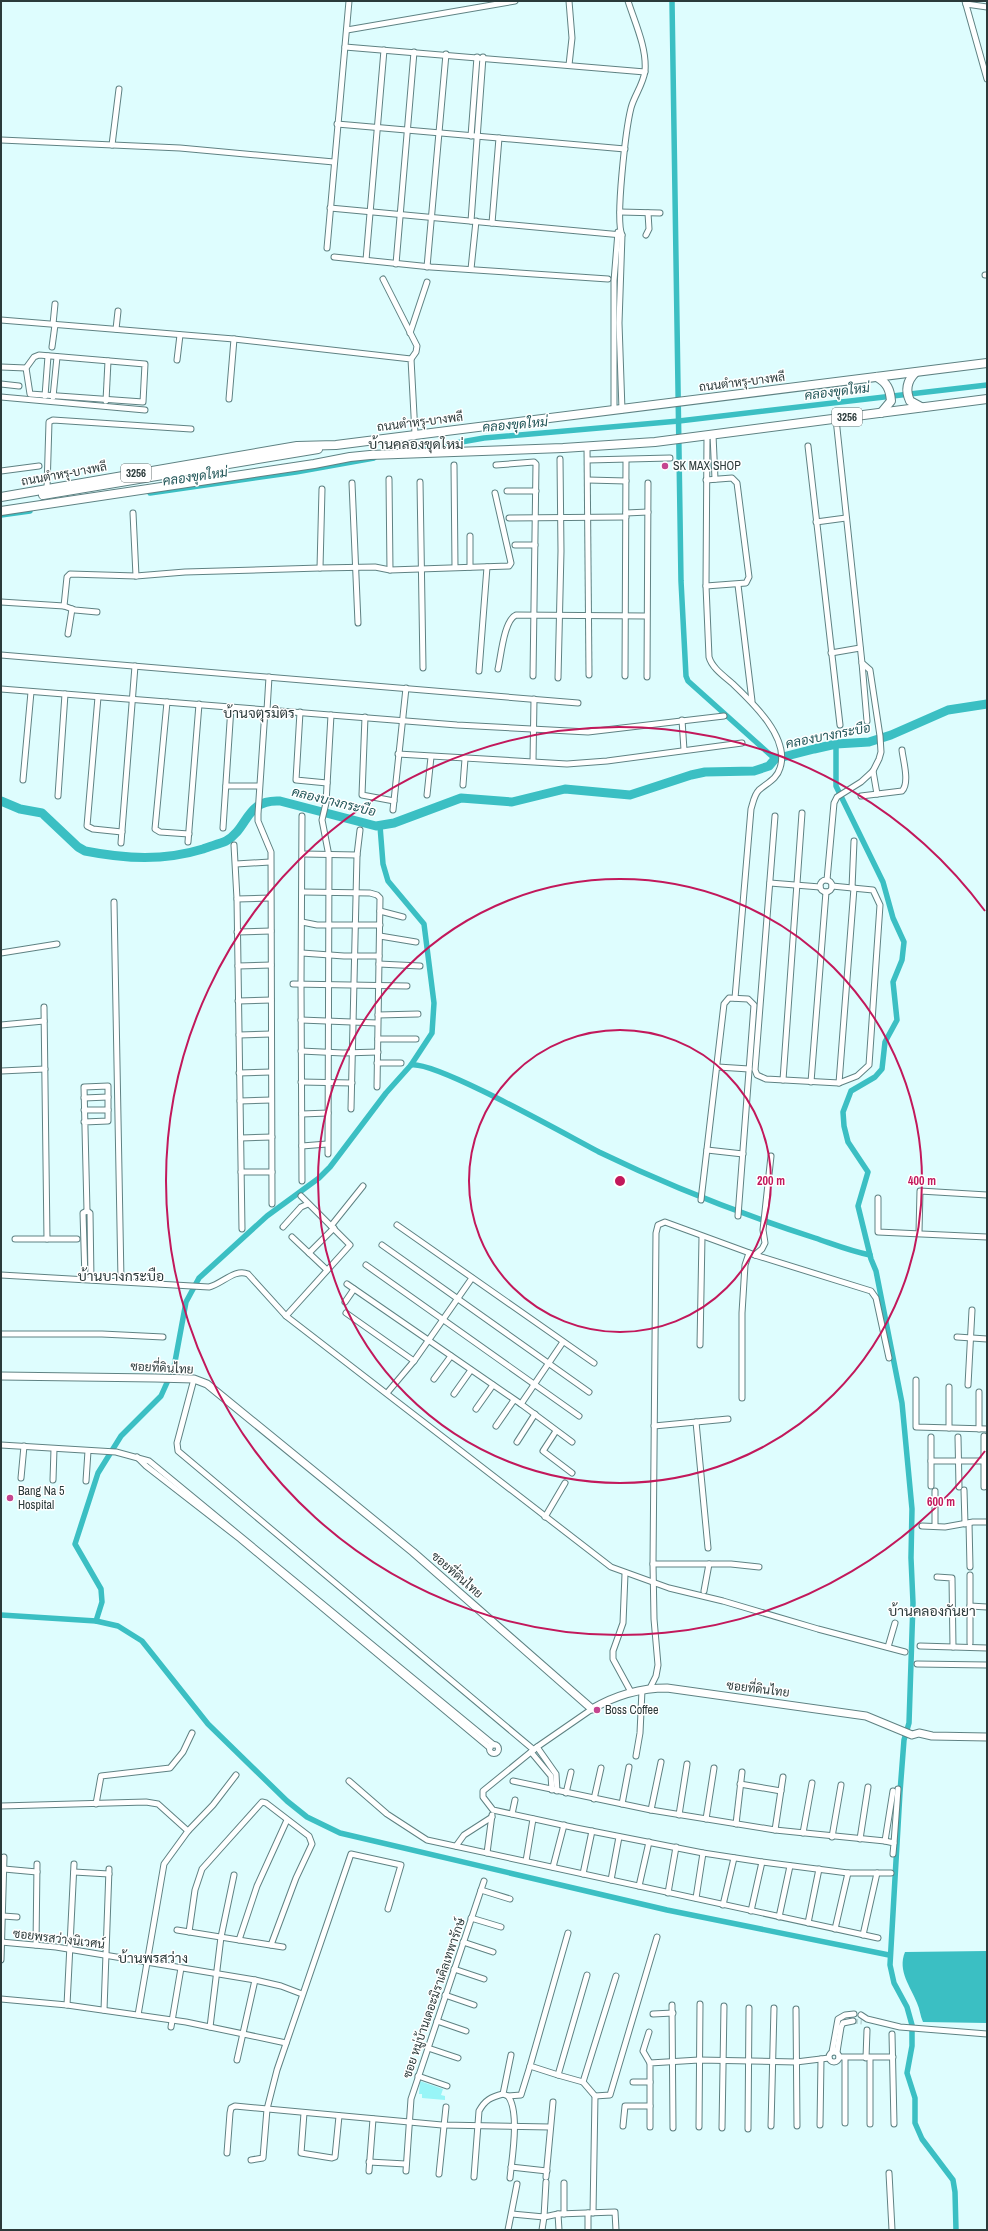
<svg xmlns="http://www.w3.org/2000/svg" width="988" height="2231" font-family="'Archivo Narrow',Sarabun,sans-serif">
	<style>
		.green { fill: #98f5f7 }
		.water { fill: #3bbfc3 }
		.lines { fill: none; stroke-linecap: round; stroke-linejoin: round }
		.canal { stroke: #3bbfc3; stroke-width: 5.5 }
		.river { stroke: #3bbfc3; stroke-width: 9 }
		.street-tunnel { stroke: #bad6d7; stroke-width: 5; stroke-dasharray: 5 2.5; stroke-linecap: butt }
		.street-casing { stroke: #5f8283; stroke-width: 7 }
		.secondary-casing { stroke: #5f8283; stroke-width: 9 }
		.primary-casing { stroke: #5f8283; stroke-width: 10 }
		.street { stroke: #fff; stroke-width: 5 }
		.secondary { stroke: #fff; stroke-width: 7 }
		.primary { stroke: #fff; stroke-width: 8 }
		.ring { fill: none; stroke: #c2185b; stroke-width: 2 }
		.poi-dot { fill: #c54590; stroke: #fff; stroke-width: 1.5 }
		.labels { text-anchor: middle; stroke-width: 3; stroke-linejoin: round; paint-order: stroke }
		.shield { fill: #fff; stroke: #6b7575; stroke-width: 1 }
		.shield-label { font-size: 11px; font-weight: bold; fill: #2b3a3a }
		.street-label { font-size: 12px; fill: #2b3a3a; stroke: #fff }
		.poi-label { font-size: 12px; fill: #2b3a3a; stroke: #fff; text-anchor: start }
		.water-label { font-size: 13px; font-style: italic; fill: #215658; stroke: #fff }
		.quarter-label { font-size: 14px; fill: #2b3a3a; stroke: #fff }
		.centre { fill: #c2185b; stroke: #fff; stroke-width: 2 }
		.ring-label { font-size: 12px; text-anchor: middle; font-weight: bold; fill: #c2185b; stroke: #fff; stroke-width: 3; stroke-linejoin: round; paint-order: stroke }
	</style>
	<rect width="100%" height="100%" fill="#defdfe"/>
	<path class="green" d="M420,2081L443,2089L441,2095L445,2096V2100L422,2098V2094H419Z"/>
	<path class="water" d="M987,1951V2023L923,2022C920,2016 920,2009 917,2003C911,1987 897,1971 905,1952Z"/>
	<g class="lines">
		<g class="canal">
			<path d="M672,1L681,581L686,676L688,681L775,759"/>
			<path d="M416,450L484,438L679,421L987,385"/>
			<path d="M150,493L296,472L374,458"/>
			<path d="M1,515L30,511"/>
			<path d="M836,744V786L883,882L893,918L904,942L902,960L893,982L897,1020L885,1042L882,1069L875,1077L851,1091L843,1112L844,1126L848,1142L868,1172L858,1206L871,1259L876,1271L902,1403L912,1509L911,1558L913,1603L909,1723L904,1740L900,1792L890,1965L894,1983L907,2007L912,2025V2046L907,2073L915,2098V2123L922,2139L953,2180L955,2192L956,2230"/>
			<path d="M380,826L383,864L388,881L424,924L434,1003L432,1033L411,1065"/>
			<path d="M1,1615L96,1621L118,1626L142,1641L208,1724L287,1801L307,1817L340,1833L667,1910L889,1955"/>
			<path d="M96,1621L102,1602L101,1589L75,1544L98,1473L121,1436L161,1396L174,1367L186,1302L199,1278L267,1216L319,1178L330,1167L386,1093L411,1065C436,1061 568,1136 599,1152C669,1186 741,1214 815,1238C833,1244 850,1251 870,1255"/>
		</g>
		<path class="river" d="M1,801L20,809L42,813L78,847L85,851C126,859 164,861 203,849C211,846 219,844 226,841C249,828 245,799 280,801L376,826L394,823L461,798L512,802L565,789L630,795L691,775L705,772L754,771L769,766L775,759L814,749L836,744L869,742L891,735L948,710L987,704"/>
		<path class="street-tunnel" d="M853,2021L862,2022"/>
		<defs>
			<g id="street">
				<path d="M569,1L572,38L569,65"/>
				<path d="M965,1L987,79"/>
				<path d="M966,4L987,7"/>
				<path d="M347,30L515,1"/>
				<path d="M345,47L645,72"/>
				<path d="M337,124L625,149"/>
				<path d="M471,136L477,57"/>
				<path d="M1,140L180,148L334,162"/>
				<path d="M112,145L119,89"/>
				<path d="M330,208L622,235"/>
				<path d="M620,212L660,213"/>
				<path d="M471,221L483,57"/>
				<path d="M492,223L499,138"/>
				<path d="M646,235L649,229L648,213"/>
				<path d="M327,248L349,1"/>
				<path d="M334,257L431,267L608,279"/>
				<path d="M366,260L384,50"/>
				<path d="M396,264L414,52"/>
				<path d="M427,267L446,54"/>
				<path d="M471,269L476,221"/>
				<path d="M985,275H987"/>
				<path d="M383,279L417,346L416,352L411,359"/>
				<path d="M1,320L234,339L411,359L415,434"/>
				<path d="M53,324L55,304"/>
				<path d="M116,329L118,311"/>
				<path d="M410,333L427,282"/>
				<path d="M52,347L55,325"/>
				<path d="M39,355L145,364L143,402L30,394L26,368L34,357Z"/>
				<path d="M177,360L180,335"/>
				<path d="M1,367L26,368"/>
				<path d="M1,384L19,386"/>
				<path d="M45,396L48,356"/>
				<path d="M1,397L145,410"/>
				<path d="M53,397L57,357"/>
				<path d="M229,399L234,339"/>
				<path d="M106,401L108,361"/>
				<path d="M614,410V281L618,232"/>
				<path d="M622,410L619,323L622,235C615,220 626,128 631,108C634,96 643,85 645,71C647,48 635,23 628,1"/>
				<path d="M713,435L715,479"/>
				<path d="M707,436L706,586L709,657C712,668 724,676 733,684C753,703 790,738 780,768C777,779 767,783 759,790C754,795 753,803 751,809L735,998"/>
				<path d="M808,446L840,725"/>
				<path d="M587,447L589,675"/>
				<path d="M588,460L670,458"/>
				<path d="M454,465L455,567"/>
				<path d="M496,465L534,462L536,464L533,676"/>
				<path d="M1,471L39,466"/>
				<path d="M389,479L390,570"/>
				<path d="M588,480L626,481"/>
				<path d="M706,480L732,478L737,483L749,577L746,583L706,586"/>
				<path d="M420,482L423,668"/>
				<path d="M352,483L358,623"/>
				<path d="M47,488L49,422L53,420L191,429"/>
				<path d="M507,491H536"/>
				<path d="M133,513L136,576"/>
				<path d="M626,513L648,512"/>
				<path d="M509,518L626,517"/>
				<path d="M816,522L846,518"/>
				<path d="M515,545H535"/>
				<path d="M470,567V536"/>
				<path d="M320,568L322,489"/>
				<path d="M738,585L752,701"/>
				<path d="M1,602L64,606L67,577L70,574L136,576L185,572L320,568L375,567L390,570L509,566L511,563L495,493"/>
				<path d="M64,606L75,610L97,612"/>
				<path d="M68,634L72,609"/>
				<path d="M831,653L860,648"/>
				<path d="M1,655L578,703"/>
				<path d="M862,663L867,721"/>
				<path d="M498,669C501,656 504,620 516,615L646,616"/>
				<path d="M479,671L487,567"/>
				<path d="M625,676L626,460"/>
				<path d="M647,677L648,483"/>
				<path d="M558,678L561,551L560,459"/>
				<path d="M1,689L457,725L588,732L724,716"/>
				<path d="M98,697L87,826L93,829L122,832"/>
				<path d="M167,702L155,829L160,832L189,834"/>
				<path d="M265,710L258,814V821L271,852L272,1204"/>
				<path d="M267,710L269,677"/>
				<path d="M300,712L296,780L327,783"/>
				<path d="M365,717L362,795L394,801"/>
				<path d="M682,720L684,750"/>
				<path d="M398,754L567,764L607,761L742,743"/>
				<path d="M533,761L534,699"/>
				<path d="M873,771L877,794"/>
				<path d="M23,780L31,692"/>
				<path d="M463,785L465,759"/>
				<path d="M226,786H259"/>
				<path d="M427,795L431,757"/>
				<path d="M58,796L65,694"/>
				<path d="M861,796L902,791C910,783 903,760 902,750"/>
				<path d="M393,810L406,688"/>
				<path d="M775,816L755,1070L757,1075L766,1079L839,1083L857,1076L869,1065L880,905L873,890L832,886"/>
				<path d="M223,828L231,707"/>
				<path d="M188,842L199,704"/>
				<path d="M121,843L135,666"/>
				<path d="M234,845L237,899L242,1229"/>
				<path d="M304,854L357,855"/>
				<path d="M236,864L270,862"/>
				<circle cx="826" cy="886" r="6"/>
				<path d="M827,880L834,803L837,797L861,782L873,771L879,759L881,752L880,736L870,670L862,663L836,419"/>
				<path d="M770,883L820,887"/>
				<path d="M852,888L854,841"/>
				<path d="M303,892L370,893L377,895L380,898L377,1087"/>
				<path d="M237,899L270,898"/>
				<path d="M114,902L121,1280"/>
				<path d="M380,911L403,917"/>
				<path d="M302,922L317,925H380"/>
				<path d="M237,932L271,931"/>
				<path d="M380,936L416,942"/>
				<path d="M1,953L57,944"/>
				<path d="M302,953L344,956H379"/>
				<path d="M379,964L420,966"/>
				<path d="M238,966L271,965"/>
				<path d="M293,984L407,986"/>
				<path d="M238,1001L271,1000"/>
				<path d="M44,1007L47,1239"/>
				<path d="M378,1015L418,1014"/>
				<path d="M301,1020L377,1023"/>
				<path d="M1,1025L44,1021"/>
				<path d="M239,1035L271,1034"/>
				<path d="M378,1039H416"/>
				<path d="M301,1051L343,1053L378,1052"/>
				<path d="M377,1063H401"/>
				<path d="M718,1067L749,1069"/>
				<path d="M1,1071L45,1069"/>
				<path d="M239,1073L271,1072"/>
				<path d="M783,1080L802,813"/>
				<path d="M301,1082L352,1083"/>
				<path d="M811,1082L826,892"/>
				<path d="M839,1083L854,888"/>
				<path d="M84,1098L108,1097"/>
				<path d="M240,1101L271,1100"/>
				<path d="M351,1109L357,855L360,830"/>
				<path d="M84,1110H108"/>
				<path d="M302,1114L328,1113"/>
				<path d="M84,1122L108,1121V1086L84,1087L87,1211"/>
				<path d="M241,1138L272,1137"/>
				<path d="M302,1146L327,1144"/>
				<path d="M707,1150L743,1154"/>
				<path d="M328,1154L329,856L322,820L326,803L331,715"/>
				<path d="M241,1172H272"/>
				<path d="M302,1181L301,984L302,816"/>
				<path d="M878,1198V1232L987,1237"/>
				<path d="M701,1200L724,1004L729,998L748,999L754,1005L738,1216"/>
				<path d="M397,1225L594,1363"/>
				<path d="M331,1226L363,1186"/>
				<path d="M283,1227L301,1207L308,1204"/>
				<path d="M919,1232L920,1191L987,1195"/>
				<path d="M292,1237L327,1270"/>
				<path d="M15,1239H77"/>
				<path d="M382,1245L589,1392"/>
				<path d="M309,1253L334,1228"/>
				<path d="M755,1255L762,1249L765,1243L763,1230L771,1156"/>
				<path d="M366,1265L579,1416"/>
				<path d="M1,1275L209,1287C222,1284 235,1268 248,1274L286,1316L611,1567L669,1588L723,1601L818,1629L905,1652"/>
				<path d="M85,1279L83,1213L87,1211L90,1213L91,1279"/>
				<path d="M347,1284L521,1404L572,1442"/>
				<path d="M345,1302L354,1289"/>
				<path d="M346,1313L414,1361"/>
				<path d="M286,1316L350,1245L301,1196"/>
				<path d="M1,1334H102L163,1337"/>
				<path d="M957,1337L987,1339"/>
				<path d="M700,1345L702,1237"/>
				<path d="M194,1379L177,1443L178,1451L534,1750"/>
				<path d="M434,1379L451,1356"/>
				<path d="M916,1380V1427L987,1429"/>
				<path d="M968,1385L972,1310"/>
				<path d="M949,1387V1428"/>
				<path d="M387,1393L414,1361L472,1278"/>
				<path d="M454,1394L471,1370"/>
				<path d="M742,1398V1313L745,1265L749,1253"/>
				<path d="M521,1404L563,1342"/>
				<path d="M476,1409L493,1385"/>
				<path d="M696,1422L708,1548"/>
				<path d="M496,1426L514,1400"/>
				<path d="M654,1426L728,1419"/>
				<path d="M979,1429V1392"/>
				<path d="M556,1431L543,1451L572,1473"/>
				<path d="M984,1436V1487"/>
				<path d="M958,1437L959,1487"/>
				<path d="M517,1442L535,1414"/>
				<path d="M1,1445L116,1452L149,1461L494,1745"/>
				<path d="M137,1457L146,1466L240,1539L490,1748"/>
				<path d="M931,1461H987"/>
				<path d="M21,1478L24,1446"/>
				<path d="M53,1480L54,1449"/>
				<path d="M86,1481L88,1451"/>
				<path d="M931,1486V1437"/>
				<path d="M964,1490L965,1524"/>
				<path d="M545,1517L565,1483"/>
				<path d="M969,1523L970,1567"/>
				<path d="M922,1526L945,1527L973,1522H987"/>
				<path d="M935,1526V1491"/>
				<path d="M653,1564H731L759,1567"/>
				<path d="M625,1574L623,1623L613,1651V1659L631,1692"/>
				<path d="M970,1575V1643"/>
				<path d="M937,1577L952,1578L953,1647"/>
				<path d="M704,1591L709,1564"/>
				<path d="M970,1606L987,1607"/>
				<path d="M920,1646L987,1648"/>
				<path d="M888,1647L895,1623"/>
				<path d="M917,1664L987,1665"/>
				<path d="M650,1688L656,1676L658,1665L654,1619L653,1564L656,1233L658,1225L665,1222L755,1255L871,1291L876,1298L889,1358"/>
				<path d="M592,1709L537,1747L483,1791V1797L493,1810L576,1828L703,1853L762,1862L848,1873H891"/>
				<circle cx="494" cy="1749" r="4.5"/>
				<path d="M537,1747L556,1774L557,1791"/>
				<path d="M531,1752L551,1776L552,1790"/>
				<path d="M636,1756L640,1733L642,1690"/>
				<path d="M349,1781L387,1814L427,1840L878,1938"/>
				<path d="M513,1781L651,1810L775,1830L885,1841L893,1791"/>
				<path d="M740,1784L781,1791"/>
				<path d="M566,1793L571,1772"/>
				<path d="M594,1799L601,1768"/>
				<path d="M96,1804L101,1776L170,1768L183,1752L192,1733"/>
				<path d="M622,1804L629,1767"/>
				<path d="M1,1806L146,1802L158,1804L188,1831"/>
				<path d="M651,1810L661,1762"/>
				<path d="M512,1814L515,1800"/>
				<path d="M679,1815L687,1764"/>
				<path d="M706,1819L714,1768"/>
				<path d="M736,1824L742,1772"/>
				<path d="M775,1830L783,1777"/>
				<path d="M803,1833L812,1783"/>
				<path d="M832,1837L841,1785"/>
				<path d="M860,1839L868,1787"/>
				<path d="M885,1841L894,1843L893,1854"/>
				<path d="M894,1843L898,1789"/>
				<path d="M456,1846L464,1835L492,1817"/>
				<path d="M487,1853L492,1815"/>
				<path d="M526,1861L533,1819"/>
				<path d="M553,1867L564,1825"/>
				<path d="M4,1869L37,1872"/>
				<path d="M74,1872L109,1874"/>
				<path d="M583,1874L592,1831"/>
				<path d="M611,1880L619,1837"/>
				<path d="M639,1886L649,1842"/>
				<path d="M481,1890L510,1899"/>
				<path d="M668,1893L676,1847"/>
				<path d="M696,1898L703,1853"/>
				<path d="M723,1905L734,1858"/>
				<path d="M751,1911L762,1862"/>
				<path d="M3,1916L17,1917"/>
				<path d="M779,1917L790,1866"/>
				<path d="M471,1918L501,1927"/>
				<path d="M808,1923L819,1869"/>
				<path d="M835,1929L848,1873"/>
				<path d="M177,1930L283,1947"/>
				<path d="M189,1932L195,1890L202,1869L262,1802L266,1803L309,1836L312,1844L296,1878L271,1945"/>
				<path d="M863,1935L877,1873"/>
				<path d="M239,1940L257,1886L287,1820"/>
				<path d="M1,1942L56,1947L255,1980L281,1986L302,1994"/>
				<path d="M463,1942L493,1952"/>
				<path d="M36,1945L37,1864"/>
				<path d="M1,1960L4,1857"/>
				<path d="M454,1969L484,1979"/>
				<path d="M445,1995L474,2005"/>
				<path d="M1,1999L67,2005L186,2022L286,2043"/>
				<path d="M67,2005L74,1864"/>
				<path d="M672,2005L673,2128"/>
				<path d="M796,2009L797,2126"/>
				<path d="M104,2010L109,1869"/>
				<path d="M653,2014L673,2013"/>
				<path d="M138,2015L164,1864L188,1831L213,1805L236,1775"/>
				<path d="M861,2015L867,2019L900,2027L987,2034"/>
				<path d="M437,2021L466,2031"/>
				<path d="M171,2027L181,1968"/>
				<path d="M210,2027L221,1937L234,1875"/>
				<path d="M649,2032L643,2051L650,2063"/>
				<path d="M892,2034L894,2124"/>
				<path d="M428,2048L458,2058"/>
				<circle cx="834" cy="2057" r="5"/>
				<path d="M832,2052L838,2019L845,2015L854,2014"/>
				<path d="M837,2052L841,2027L843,2023L853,2021"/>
				<path d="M839,2057H893"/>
				<path d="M866,2058L867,2030"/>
				<path d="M237,2060L255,1980"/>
				<path d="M558,2075L530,2066L568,1933"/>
				<path d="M418,2076L447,2086"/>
				<path d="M583,2082L558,2075L587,1975"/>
				<path d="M633,2082H650"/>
				<path d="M508,2096L521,2095L530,2066"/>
				<path d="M595,2096L610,2095L657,1937"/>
				<path d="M304,2113L301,2153L332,2158L335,2157L339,2116"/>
				<path d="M845,2123V2058"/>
				<path d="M870,2124V2058"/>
				<path d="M820,2125L821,2059"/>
				<path d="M623,2126L625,2106H650"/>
				<path d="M771,2126L774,2008"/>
				<path d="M650,2127V2063L699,2060L796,2062L829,2058"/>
				<path d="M699,2127L700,2004"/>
				<path d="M722,2128L724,2006"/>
				<path d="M748,2129L749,2008"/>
				<path d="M227,2153L230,2113L231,2108L235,2106L442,2125L550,2127"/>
				<path d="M251,2160L263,2158L267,2109L277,2070L351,1854L401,1865L388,1909"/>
				<path d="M369,2162L406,2164"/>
				<path d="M511,2167L547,2171"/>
				<path d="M369,2171L373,2119"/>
				<path d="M406,2171L411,2099L484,1881"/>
				<path d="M889,2173L892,2230"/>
				<path d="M439,2174L446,2107"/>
				<path d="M474,2177L479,2111C485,2100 491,2097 503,2094"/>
				<path d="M546,2177L553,2102"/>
				<path d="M510,2178C512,2158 520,2112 508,2096L503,2094L511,2055"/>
				<path d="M564,2183V2214"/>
				<path d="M588,2213V2230"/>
				<path d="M593,2213L595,2096L583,2082L616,1976"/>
				<path d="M512,2214L544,2217L546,2182"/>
				<path d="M558,2214L559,2230"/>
				<path d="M508,2230L517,2184"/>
				<path d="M542,2230L544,2217L558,2214L615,2212L616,2230"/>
			</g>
			<path id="secondary" d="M1,1376L155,1378L194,1379L207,1384L413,1552L592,1709C616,1695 640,1688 667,1688L866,1716L912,1735L919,1733L932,1736L987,1737"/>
			<g id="primary">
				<path d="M915,373C907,381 905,390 910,401L921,407"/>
				<path d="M877,377C887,383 890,389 891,401L881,413"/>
				<path d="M43,495L318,449"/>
				<path d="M1,497L297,446L336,445L987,363"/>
				<path d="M1,511L314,464L350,457L370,455L563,448L655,442L987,399"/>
			</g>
		</defs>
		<use href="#street" class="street-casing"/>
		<use href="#secondary" class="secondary-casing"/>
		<use href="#primary" class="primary-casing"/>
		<use href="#street" class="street"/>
		<use href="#secondary" class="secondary"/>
		<use href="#primary" class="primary"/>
	</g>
	<g class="ring">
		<circle cx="620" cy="1181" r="151"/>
		<circle cx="620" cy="1181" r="302"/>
		<path d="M985 1451A454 454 0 1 1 985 911"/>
	</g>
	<g class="poi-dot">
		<circle cx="665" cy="466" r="4"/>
		<circle cx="10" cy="1498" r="4"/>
		<circle cx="597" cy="1710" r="4"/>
	</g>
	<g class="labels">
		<g class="shield">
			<rect x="832" y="408" width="30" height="18" rx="3"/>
			<rect x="121" y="464" width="30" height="18" rx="3"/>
		</g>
		<g class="shield-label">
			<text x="847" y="421">3256</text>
			<text x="136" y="477">3256</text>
		</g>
		<g class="street-label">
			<text transform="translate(742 382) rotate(-7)" y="4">ถนนตำหรุ-บางพลี</text>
			<text transform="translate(420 422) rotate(-7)" y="4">ถนนตำหรุ-บางพลี</text>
			<text transform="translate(64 474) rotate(-10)" y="4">ถนนตำหรุ-บางพลี</text>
			<text transform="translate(162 1368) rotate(3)" y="4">ซอยที่ดินไทย</text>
			<text transform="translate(457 1575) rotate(41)" y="4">ซอยที่ดินไทย</text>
			<text transform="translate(758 1689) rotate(7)" y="4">ซอยที่ดินไทย</text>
			<text transform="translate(59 1939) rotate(7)" y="4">ซอยพรสว่างนิเวศน์</text>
			<text transform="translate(434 1998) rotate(-71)" y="4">ซอย หมู่บ้านเดอะมิราเคิลเทพารักษ์</text>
		</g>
		<g class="poi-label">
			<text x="673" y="470">SK MAX SHOP</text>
			<text x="18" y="1495">Bang Na 5<tspan x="18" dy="14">Hospital</tspan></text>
			<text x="605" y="1714">Boss Coffee</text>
		</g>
		<g class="water-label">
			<text transform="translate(837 391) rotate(-7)" y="5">คลองขุดใหม่</text>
			<text transform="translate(515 424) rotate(-5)" y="5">คลองขุดใหม่</text>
			<text transform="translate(195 476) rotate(-8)" y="5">คลองขุดใหม่</text>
			<text transform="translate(828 735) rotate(-11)" y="5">คลองบางกระบือ</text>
			<text transform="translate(334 801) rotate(14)" y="5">คลองบางกระบือ</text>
		</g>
		<g class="quarter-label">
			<text x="416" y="449">บ้านคลองขุดใหม่</text>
			<text x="259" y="718">บ้านจตุรมิตร</text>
			<text x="121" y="1281">บ้านบางกระบือ</text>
			<text x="932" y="1616">บ้านคลองกันยา</text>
			<text x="153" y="1963">บ้านพรสว่าง</text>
		</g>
	</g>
	<circle cx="620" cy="1181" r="6" class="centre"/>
	<g class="ring-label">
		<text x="771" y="1185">200 m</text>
		<text x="922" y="1185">400 m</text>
		<text x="941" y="1506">600 m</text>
	</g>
	<rect width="988" height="2231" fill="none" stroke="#2b3a3a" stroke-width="4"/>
</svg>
